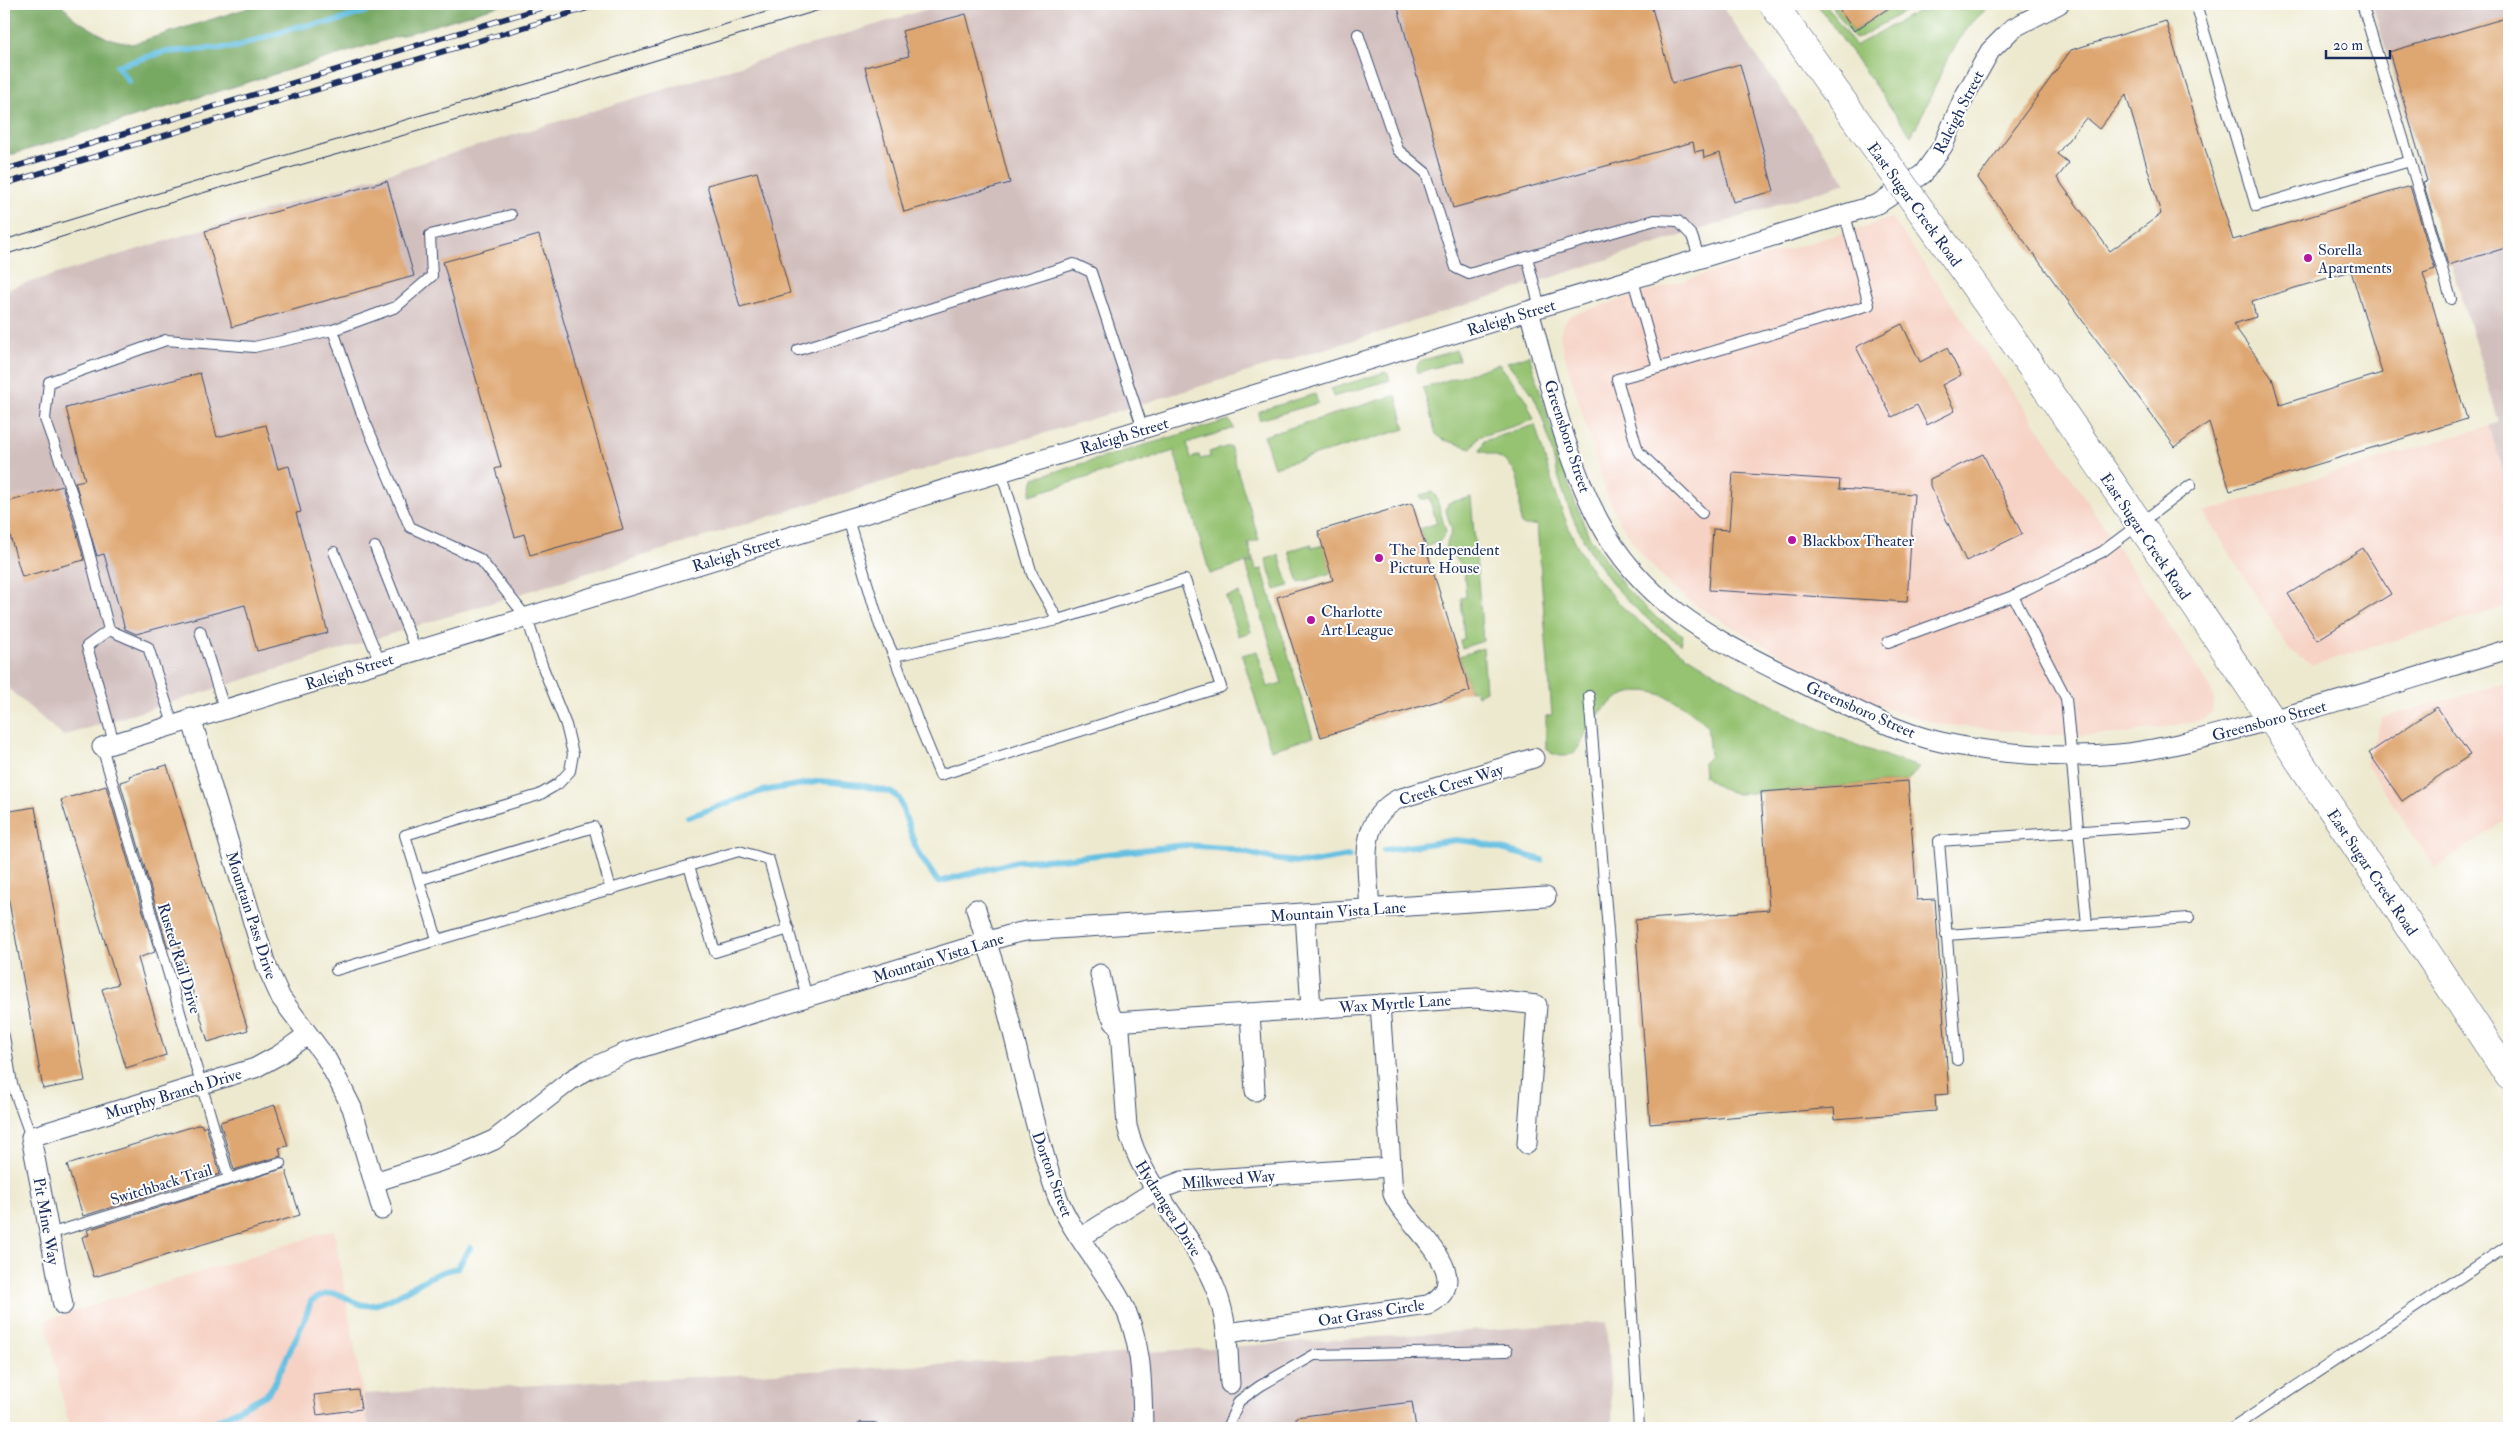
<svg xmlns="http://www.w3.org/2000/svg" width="2513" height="1432" font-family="'IM FELL Double Pica',serif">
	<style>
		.built { fill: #f6d2c4 }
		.industrial { fill: #d1bfbe }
		.green { fill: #96c372; stroke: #587968 }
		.forest { fill: #78a964; stroke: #4a6c61 }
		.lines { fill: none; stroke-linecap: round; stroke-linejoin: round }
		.stream { stroke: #63bfe1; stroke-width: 6 }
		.building { fill: #dea670; fill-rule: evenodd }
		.lane-casing { stroke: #3a4b6f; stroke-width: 12 }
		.street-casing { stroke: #3a4b6f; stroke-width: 21 }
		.primary-casing { stroke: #3a4b6f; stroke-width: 29 }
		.lane { stroke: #fff; stroke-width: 10 }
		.street { stroke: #fff; stroke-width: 19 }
		.primary { stroke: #fff; stroke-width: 28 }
		.tram { stroke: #1b2f5e; stroke-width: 1 }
		.rail-casing { stroke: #1b2f5e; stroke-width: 5.5 }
		.rail { stroke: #fff; stroke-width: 4; stroke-dasharray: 11; stroke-linecap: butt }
		.primary-bridge-casing { stroke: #3a4b6f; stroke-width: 29; stroke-linecap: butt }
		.primary-bridge { stroke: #fff; stroke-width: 28 }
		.poi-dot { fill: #b5179e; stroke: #fff; stroke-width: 2 }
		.labels { text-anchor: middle; stroke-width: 4; stroke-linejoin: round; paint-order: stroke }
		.street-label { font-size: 16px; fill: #1b2f5e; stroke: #fff }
		.poi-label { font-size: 16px; fill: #1b2f5e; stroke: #fff; text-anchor: start }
	</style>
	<rect width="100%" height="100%" fill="#fff"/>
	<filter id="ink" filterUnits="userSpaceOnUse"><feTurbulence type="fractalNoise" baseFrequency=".02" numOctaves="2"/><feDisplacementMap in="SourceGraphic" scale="10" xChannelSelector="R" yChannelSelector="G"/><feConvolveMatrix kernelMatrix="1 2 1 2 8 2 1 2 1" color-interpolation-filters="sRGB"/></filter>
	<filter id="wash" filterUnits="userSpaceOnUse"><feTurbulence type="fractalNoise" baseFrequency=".0096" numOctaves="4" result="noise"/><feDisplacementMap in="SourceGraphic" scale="20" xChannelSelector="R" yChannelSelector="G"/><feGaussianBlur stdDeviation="1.12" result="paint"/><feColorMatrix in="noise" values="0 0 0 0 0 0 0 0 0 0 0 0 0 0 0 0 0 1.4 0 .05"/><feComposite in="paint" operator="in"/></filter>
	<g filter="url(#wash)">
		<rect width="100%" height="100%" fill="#ede9cf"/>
		<g class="built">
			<path d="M1892,218L2046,439L2210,687L2214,699L2213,711L2206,717L2196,722L2119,734L2057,736L1939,724L1894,711L1842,690L1700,608L1672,588L1643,556L1621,524L1607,495L1562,346L1560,334L1564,323L1571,315Z"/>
			<path d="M2489,426L2509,490V606L2312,665L2290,651L2204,512Z"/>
			<path d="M2509,682V818L2435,868L2366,763L2382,718Z"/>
			<path d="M334,1230L369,1428H69L46,1320Z"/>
		</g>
		<g class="industrial">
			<path d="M944,4H1720L1846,183L1381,332L826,499L63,736L4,685V290Z"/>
			<path d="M2372,4H2509V490L2489,426L2499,422Z"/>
			<path d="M1606,1322L1613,1428H369L363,1394L1009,1361Z"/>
		</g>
		<g class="green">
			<path d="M1817,4H1826L1855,46L1920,10L1923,13L1938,4H1993C1946,39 1939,88 1911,136Z"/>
			<path d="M1831,4H1836L1854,31L1895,4H1917L1857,39L1854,38Z"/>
			<path d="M1456,350L1459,360L1417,373L1416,368L1420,361Z"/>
			<path d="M1529,355L1572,495L1589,536L1626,589L1658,619L1683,635L1681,644C1618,602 1581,552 1559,479C1551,452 1546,420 1533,395C1526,383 1515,373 1507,362Z"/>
			<path d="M1499,364L1525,397L1534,420L1478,437L1472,448L1441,439L1436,434L1423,388Z"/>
			<path d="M1385,372L1388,374L1390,380L1333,397L1331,389Z"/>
			<path d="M1315,394L1318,403L1259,420V411Z"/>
			<path d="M1396,395L1405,429L1274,467L1264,436Z"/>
			<path d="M1229,420L1234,428L1187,443L1191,458L1199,455L1200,459L1210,457L1209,452L1230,446L1259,540L1248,543L1253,560L1210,574L1174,451L1030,495L1034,478Z"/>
			<path d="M1535,425C1550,474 1561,522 1589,566C1621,616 1668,644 1717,674C1781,712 1848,746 1919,767L1908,781L1737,794L1722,789L1704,776L1703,763L1710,756L1707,725C1666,688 1629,673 1591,724C1584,733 1582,747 1573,753C1566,758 1558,756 1551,753L1546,747V716L1552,715L1537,525L1525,526L1521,524C1518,483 1526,462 1480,451L1484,441Z"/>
			<path d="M1432,492L1436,496L1446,532L1440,541L1426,547L1420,529L1437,523L1429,498L1421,500L1420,495Z"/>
			<path d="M1471,497L1483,641L1462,648L1460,641L1464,639L1461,598L1466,597L1464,567L1445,547L1452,531L1446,511L1448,503Z"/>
			<path d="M1311,544L1312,548L1323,545L1331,573L1299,583L1289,551Z"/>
			<path d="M1279,555L1289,586L1275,590L1266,559Z"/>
			<path d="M1254,561L1256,570L1262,569L1313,737L1271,750L1242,655L1257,651L1268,687L1282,683L1246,564Z"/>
			<path d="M1239,593L1251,632L1238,636L1226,597Z"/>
			<path d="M1483,648L1486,691L1477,696L1475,690L1470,691L1459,656Z"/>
		</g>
		<path class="forest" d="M4,4H61L75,19L107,38L132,44L261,4H504L4,157Z"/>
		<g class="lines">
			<g class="stream">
				<path d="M129,81L117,66L164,52L236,47L296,27L337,21L388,4"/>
				<path d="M688,817L762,791L821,781L860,785L890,792L899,798L917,851L938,882L1018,861L1063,859L1185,845L1226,848L1279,860L1308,863L1349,856"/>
				<path d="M1384,850L1456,840L1475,842L1542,860"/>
				<path d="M204,1428L267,1394L273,1386L304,1321L311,1301C343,1281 347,1308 372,1305C388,1303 406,1290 421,1282C432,1275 444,1271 457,1268L470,1248"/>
			</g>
		</g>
		<g id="blocks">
			<g class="building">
				<path d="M1397,4H1651L1672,83L1740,64L1774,191L1733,202L1720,153L1704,158L1703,150L1695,152L1693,142L1453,208Z"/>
				<path d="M1836,4H1895L1854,31Z"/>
				<path d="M966,14L1010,183L904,212L865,67L909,56L902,31Z"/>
				<path d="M2509,17V247L2448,265L2423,182L2427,181L2389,52Z"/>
				<path d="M2166,21L2233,240L2410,186L2435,269L2423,273L2467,419L2230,491L2209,422L2175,447L1978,178L2071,50ZM2126,95L2161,214L2110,251L2057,178L2069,163L2057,154L2086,118L2099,129ZM2351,271L2382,373L2280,405L2272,378L2233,324L2256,317L2252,301Z"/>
				<path d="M757,172L790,293L740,307L707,185Z"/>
				<path d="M387,181L414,276L232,327L205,231Z"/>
				<path d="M539,235L623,529L530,555L524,534L515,537L495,469L501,467L443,262Z"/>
				<path d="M1902,324L1920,362L1947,348L1961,375L1942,385L1955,411L1927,425L1917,405L1892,417L1856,347Z"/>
				<path d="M200,373L217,437L266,425L278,469L289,466L301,512L296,513L328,633L257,651L245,605L136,634L125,629L104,554L97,556L75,482L85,480L66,408Z"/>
				<path d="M1983,454L2022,534L1966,561L1930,486V479Z"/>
				<path d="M1733,473L1840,480L1839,489L1914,494L1907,602L1709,590L1713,529L1729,530Z"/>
				<path d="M62,486L72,515L84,560L22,577L4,515V503Z"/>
				<path d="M1412,503L1470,691L1321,737L1277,597L1333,580L1318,531Z"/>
				<path d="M2363,548L2391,594L2317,640L2288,594Z"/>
				<path d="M2437,707L2470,755L2402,801L2369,753Z"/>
				<path d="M167,765L248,1030L208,1042L179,945L168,948L120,782L130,779L129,776Z"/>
				<path d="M1908,781L1917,900L1935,899L1949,1094L1935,1095L1936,1111L1835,1119L1834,1108L1650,1124L1635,920L1769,910L1761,792Z"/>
				<path d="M106,786L155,952L138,958L166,1055L126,1068L102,989L118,984L61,800Z"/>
				<path d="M35,807L85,1081L43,1089L4,874V812Z"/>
				<path d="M275,1105L288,1146L279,1148L281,1156L234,1170L220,1122Z"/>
				<path d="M201,1124L203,1128L206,1126L220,1174L83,1216L67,1165Z"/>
				<path d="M285,1168L300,1215L94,1277L82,1237L89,1235L87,1230Z"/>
				<path d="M358,1390L361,1409L317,1415L314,1395Z"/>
				<path d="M1412,1402L1416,1428H1297L1296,1417Z"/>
			</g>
		</g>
	</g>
	<g filter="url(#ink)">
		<use href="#blocks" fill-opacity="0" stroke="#3a4b6f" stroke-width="1"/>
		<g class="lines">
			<defs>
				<g id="lane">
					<path d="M2196,4L2256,206L2410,161L2362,4"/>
					<path d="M1358,34L1398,150L1426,173L1456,268L1469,274L1655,220L1678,221L1692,236L1700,260"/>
					<path d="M2410,161L2451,299"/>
					<path d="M1527,257L1540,308"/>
					<path d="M1633,280L1658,368L1869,305L1845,215"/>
					<path d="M333,330L396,307L432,276L430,235L511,215"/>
					<path d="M798,350L1074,264L1091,272L1143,429"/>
					<path d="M1658,368L1617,379L1638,451L1702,513"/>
					<path d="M848,519L880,626L894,656L1058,620"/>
					<path d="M375,547L416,651"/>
					<path d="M334,552L380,662"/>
					<path d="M109,630L87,646L114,743"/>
					<path d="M200,631L224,708"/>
					<path d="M1888,642L2013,596"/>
					<path d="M894,656L918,722L940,775L1221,687L1185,580L1058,620L1032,574L1001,471"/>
					<path d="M1589,696L1609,943L1639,1428"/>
					<path d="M173,724L148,647L109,630L79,513L45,419L49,382L166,340L254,347L333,330L361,412L410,527L480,559L527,618L542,665L566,725L573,754L570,771L558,784L539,795L405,835L437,939"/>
					<path d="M102,747L229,1179"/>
					<path d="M689,866L715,952L789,929"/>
					<path d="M419,880L594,827L611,890"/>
					<path d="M2087,925L2066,698L2013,596L2102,552L2191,485"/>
					<path d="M1946,935L2189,918"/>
					<path d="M336,970L739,851L769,860L807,997"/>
					<path d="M4,1036L12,1084L31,1137"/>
					<path d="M1957,1060L1939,841L2186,824"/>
					<path d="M49,1234L281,1163"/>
					<path d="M862,1428H874"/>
					<path d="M1227,1428L1239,1401L1260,1386L1314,1355L1507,1351"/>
					<path d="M2233,1428L2509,1245"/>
				</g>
				<g id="street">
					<path d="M1529,311C1549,381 1565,457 1599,521C1641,600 1707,636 1784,674C1834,698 1886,730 1941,742C1994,754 2065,759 2119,754C2165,749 2211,736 2256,724C2341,702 2425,674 2509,649"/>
					<path d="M191,718L266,965L281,998L326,1058L340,1084L352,1108L382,1210"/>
					<path d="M102,747L1878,204L1923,174L1943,146L1963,99L1990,51L2013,28L2059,4"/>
					<path d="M976,909C986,941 997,973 1006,1006C1023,1069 1035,1132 1056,1193C1070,1232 1100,1263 1120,1299C1143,1339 1142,1384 1143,1428"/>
					<path d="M1370,909C1368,869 1356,821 1398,799L1534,758"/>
					<path d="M1305,913L1311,1009"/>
					<path d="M1100,974L1108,1010L1120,1030L1127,1126C1142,1188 1193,1231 1216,1290C1228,1320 1228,1352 1230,1384"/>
					<path d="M1250,1013L1255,1091"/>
					<path d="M1114,1022L1476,998L1537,1005L1527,1144"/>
					<path d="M374,1182L455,1157L494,1140L571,1080L589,1069L627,1052L1012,934L1026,931L1546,897"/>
					<path d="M1080,1238L1151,1193L1182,1181L1391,1167"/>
					<path d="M63,1305L31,1137L255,1068L279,1055L307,1035"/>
					<path d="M1227,1333L1428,1305C1482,1277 1405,1226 1393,1194L1380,1004"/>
				</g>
				<path id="primary" d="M1937,233C2134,509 2321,793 2509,1076"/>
			</defs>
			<use href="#lane" class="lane-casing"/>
			<use href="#street" class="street-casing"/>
			<use href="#primary" class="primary-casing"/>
			<use href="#lane" class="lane"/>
			<use href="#street" class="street"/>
			<use href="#primary" class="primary"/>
			<g class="tram">
				<path d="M4,240C266,159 530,85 792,4"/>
				<path d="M4,255L192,196L523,101L839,4"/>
			</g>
			<defs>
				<g id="rail">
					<path d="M4,170L554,4"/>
					<path d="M4,184L601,4"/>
				</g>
			</defs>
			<use href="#rail" class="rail-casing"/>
			<use href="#rail" class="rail"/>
			<defs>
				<path id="primary-bridge" d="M1773,4L1937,233"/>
			</defs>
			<use href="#primary-bridge" class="primary-bridge-casing"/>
			<use href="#primary-bridge" class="primary-bridge"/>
		</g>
	</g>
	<g class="poi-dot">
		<circle cx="2308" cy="258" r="5"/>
		<circle cx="1792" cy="540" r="5"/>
		<circle cx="1379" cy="558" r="5"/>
		<circle cx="1311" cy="620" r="5"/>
	</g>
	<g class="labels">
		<g class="street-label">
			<text transform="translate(1958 112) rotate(-63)" y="6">Raleigh Street</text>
			<text transform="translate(1915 204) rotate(54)" y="6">East Sugar Creek Road</text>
			<text transform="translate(1511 317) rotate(-17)" y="6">Raleigh Street</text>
			<text transform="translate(1124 435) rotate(-17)" y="6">Raleigh Street</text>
			<text transform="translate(1568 436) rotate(72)" y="6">Greensboro Street</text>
			<text transform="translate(2146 536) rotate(56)" y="6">East Sugar Creek Road</text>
			<text transform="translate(736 553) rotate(-17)" y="6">Raleigh Street</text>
			<text transform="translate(349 671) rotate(-17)" y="6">Raleigh Street</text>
			<text transform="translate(1861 709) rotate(24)" y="6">Greensboro Street</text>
			<text transform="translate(2269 720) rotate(-15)" y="6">Greensboro Street</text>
			<text transform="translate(1451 784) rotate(-17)" y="6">Creek Crest Way</text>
			<text transform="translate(2373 872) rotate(56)" y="6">East Sugar Creek Road</text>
			<text transform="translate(1338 911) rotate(-4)" y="6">Mountain Vista Lane</text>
			<text transform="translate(252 915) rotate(72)" y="6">Mountain Pass Drive</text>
			<text transform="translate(938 957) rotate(-17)" y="6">Mountain Vista Lane</text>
			<text transform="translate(180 958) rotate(73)" y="6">Rusted Rail Drive</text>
			<text transform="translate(1395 1003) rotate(-4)" y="6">Wax Myrtle Lane</text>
			<text transform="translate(173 1093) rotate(-17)" y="6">Murphy Branch Drive</text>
			<text transform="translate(1053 1174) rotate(70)" y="6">Dorton Street</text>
			<text transform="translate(1228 1179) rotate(-5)" y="6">Milkweed Way</text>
			<text transform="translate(161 1184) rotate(-17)" y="6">Switchback Trail</text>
			<text transform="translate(1169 1208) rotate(58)" y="6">Hydrangea Drive</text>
			<text transform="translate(47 1221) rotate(80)" y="6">Pit Mine Way</text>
			<text transform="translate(1371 1312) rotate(-9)" y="6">Oat Grass Circle</text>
		</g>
		<g class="poi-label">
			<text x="2318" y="255">Sorella<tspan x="2318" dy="18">Apartments</tspan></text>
			<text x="1802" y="546">Blackbox Theater</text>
			<text x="1389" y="555">The Independent<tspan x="1389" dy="18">Picture House</tspan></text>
			<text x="1321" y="617">Charlotte<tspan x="1321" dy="18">Art League</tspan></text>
		</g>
	</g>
	<rect width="2513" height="1432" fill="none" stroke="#fff" stroke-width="20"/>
	<path d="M2326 50v8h64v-8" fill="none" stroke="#1b2f5e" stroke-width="2.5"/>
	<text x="2333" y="50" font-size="15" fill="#1b2f5e" stroke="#ffffff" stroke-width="4" paint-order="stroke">20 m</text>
</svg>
